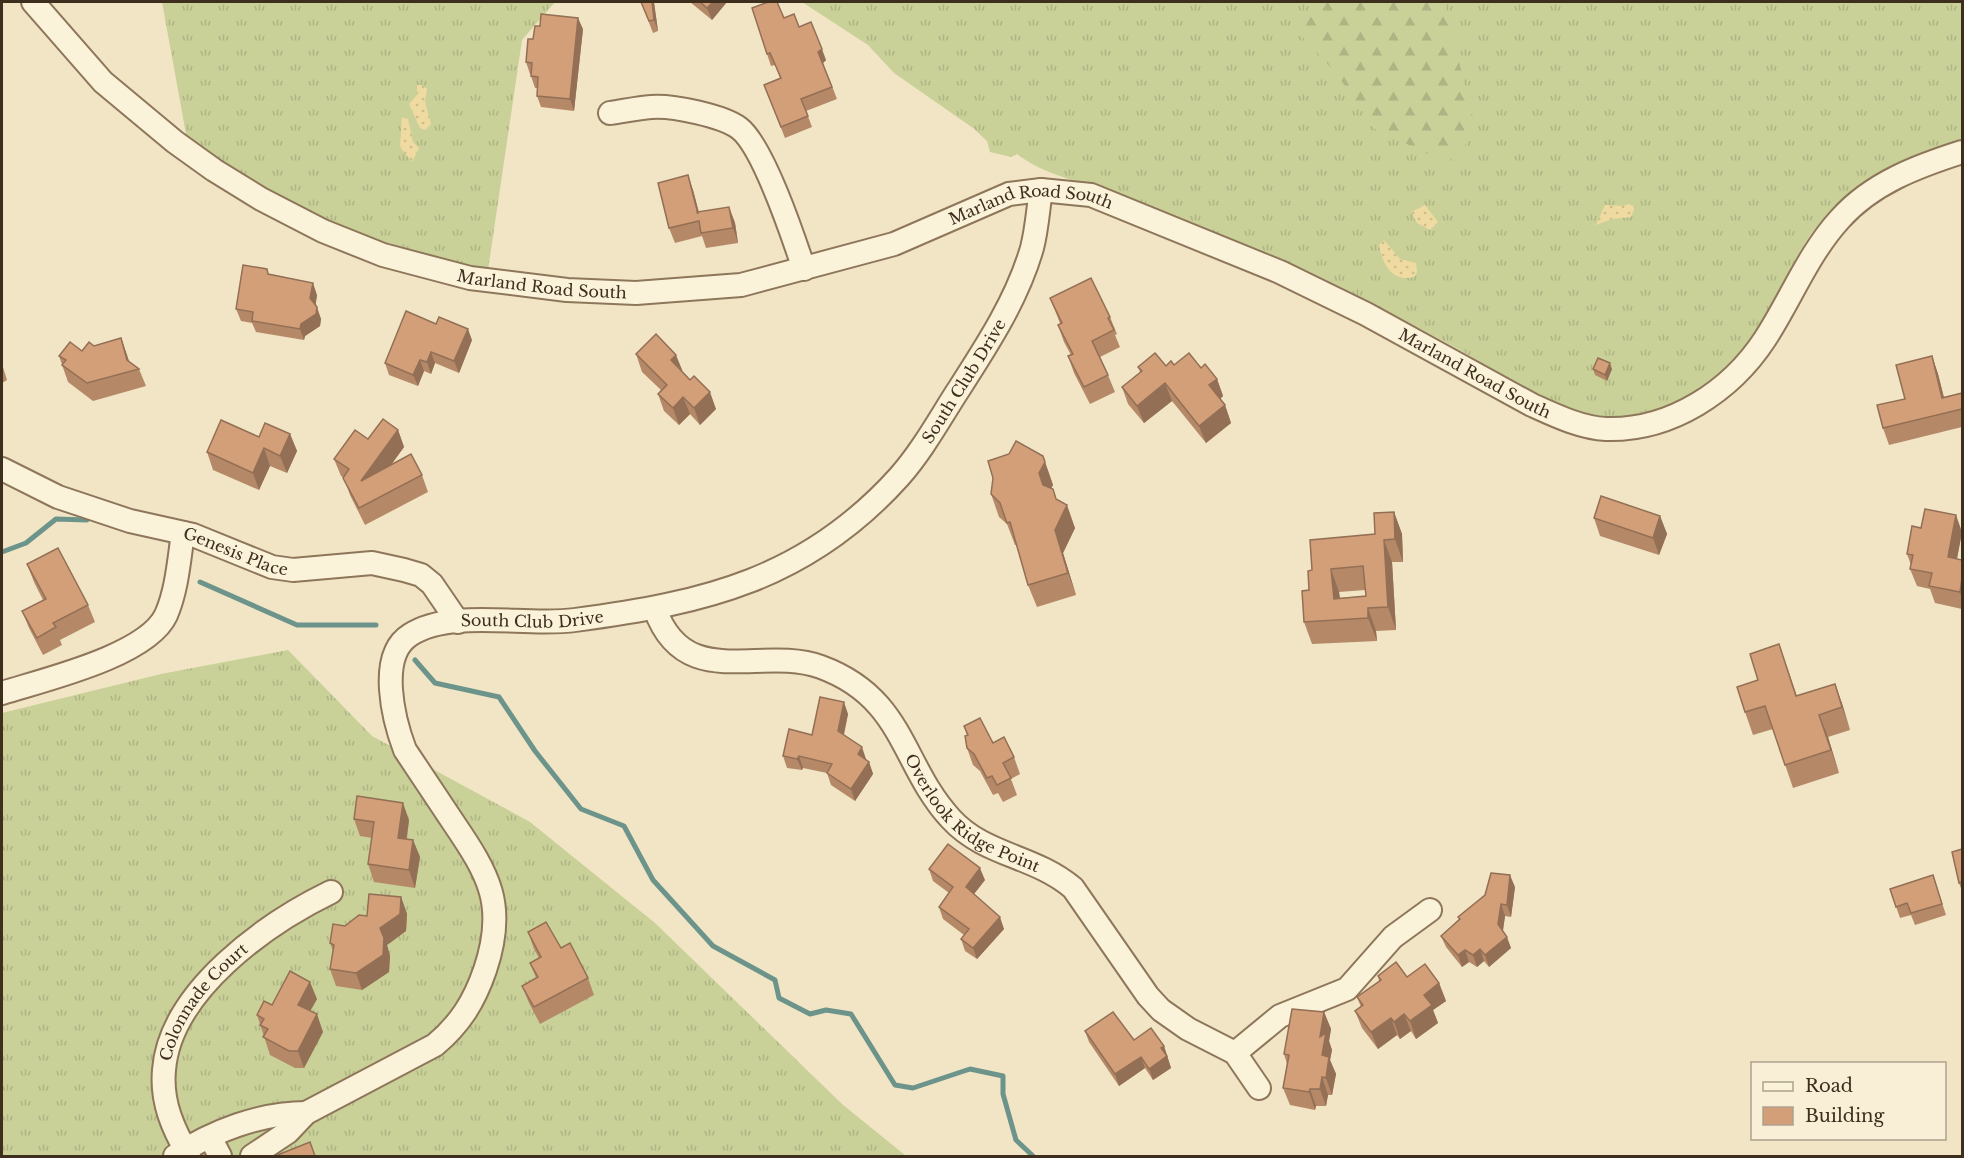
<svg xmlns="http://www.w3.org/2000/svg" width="1964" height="1158" font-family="'Libre Baskerville',serif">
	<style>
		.grass { fill: url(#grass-tufts) }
		.forest { fill: url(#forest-firs) }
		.sand { fill: url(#sand-dots) }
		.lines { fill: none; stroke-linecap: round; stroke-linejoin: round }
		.stream { stroke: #6d948b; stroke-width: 5 }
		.minor-casing { stroke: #8e765a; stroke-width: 26 }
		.minor { stroke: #fbf2da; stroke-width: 22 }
		.wall { fill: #b58968; fill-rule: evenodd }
		.shaded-wall { fill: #936f55 }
		.building { fill: #d29f79; stroke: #936f55; stroke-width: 1.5; fill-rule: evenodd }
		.labels { text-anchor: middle; stroke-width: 4.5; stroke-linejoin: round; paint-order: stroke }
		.street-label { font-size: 16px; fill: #3d2e1e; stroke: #f8efd6 }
	</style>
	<defs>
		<pattern id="grass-tufts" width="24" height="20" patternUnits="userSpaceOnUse" patternTransform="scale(1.5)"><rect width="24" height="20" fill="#c9d198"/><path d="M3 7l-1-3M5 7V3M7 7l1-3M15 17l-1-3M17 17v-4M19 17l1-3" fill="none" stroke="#aeb483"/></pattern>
		<pattern id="forest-firs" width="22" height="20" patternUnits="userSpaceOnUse" patternTransform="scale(1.5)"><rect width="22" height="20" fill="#c9d198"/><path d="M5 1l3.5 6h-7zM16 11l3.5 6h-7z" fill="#aeb483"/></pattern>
		<pattern id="sand-dots" width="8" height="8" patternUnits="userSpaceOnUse" patternTransform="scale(1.5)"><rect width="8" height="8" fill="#efdba1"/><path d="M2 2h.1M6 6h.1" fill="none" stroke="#cebc8a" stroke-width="1.8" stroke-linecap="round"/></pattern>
	</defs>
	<rect width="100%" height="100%" fill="#f1e5c5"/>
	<g class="grass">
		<path d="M162,2H555L522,40L488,270C457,265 427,261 398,251C321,227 251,181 184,137L186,134Z"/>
		<path d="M802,2H1962V144C1925,163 1846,194 1820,223C1784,262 1759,357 1716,382C1678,405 1635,424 1589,415C1550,408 1517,383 1483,364C1456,347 1427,332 1399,318C1308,272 1214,234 1121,196C1086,182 1046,177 1017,154L1011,157L990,152L987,141L973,128L894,73L868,45Z"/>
		<path d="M288,650L372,736L530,822L655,923L842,1104L906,1156H2V713L161,674Z"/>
	</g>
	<path class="forest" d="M1317,2H1444L1477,133L1447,163L1375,129L1336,73L1298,32Z"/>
	<g class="sand">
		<path d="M417,85H422L427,89L425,102L431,124L425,130L420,128L409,104L417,95Z"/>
		<path d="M402,117L408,119L413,142L419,148L412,162L400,147Z"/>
		<path d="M1629,204L1635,207L1631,217L1612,219L1596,225L1605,205L1623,206Z"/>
		<path d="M1425,205L1438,222L1430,230L1417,223L1411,212Z"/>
		<path d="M1384,240L1400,259L1416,263L1417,272L1414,277C1393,283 1382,264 1379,245Z"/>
	</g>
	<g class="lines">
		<g class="stream">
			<path d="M2,552L26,543L56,519L87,520"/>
			<path d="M200,582L297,625H376"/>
			<path d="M415,660L435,683L499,697L535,751L581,809L624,826L653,880L713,946L775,980L779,998L810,1014L826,1010L851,1014L895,1085L913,1088L970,1069L1003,1076V1094L1016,1140L1033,1156"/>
		</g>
		<defs>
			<g id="minor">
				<path id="s1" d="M33,2L103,82L175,142L214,170L261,199L323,231L383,255L470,278L567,290L636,293L741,285L894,244L1009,194L1041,190L1091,195L1280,272L1366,314L1532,405C1554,415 1581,428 1606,429C1671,431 1731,391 1765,339C1791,299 1808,254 1840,219C1872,183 1918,166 1962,152"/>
				<path d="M610,113C624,111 638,108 651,107C672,105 723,116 739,128C763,146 794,239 804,269"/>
				<path id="s2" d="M2,469L58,497L130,521L193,535L272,567L293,570L372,563L404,570L421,575L432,584L458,622"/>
				<path id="s3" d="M655,609C685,693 760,645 821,667C905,698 901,765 951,819C985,856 1034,855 1073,888L1148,996L1161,1010L1188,1029L1235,1053L1259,1088"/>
				<path d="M2,693C43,680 147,656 166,615C177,590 179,560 183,533"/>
				<path d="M1235,1053L1280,1016L1347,989L1393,937L1430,910"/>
				<path d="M210,1137L220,1156"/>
				<path d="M175,1156C213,1131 260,1113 306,1113"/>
				<path id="s4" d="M189,1156C173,1129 161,1102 164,1070C170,991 267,923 331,892"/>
				<path id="s5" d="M252,1156L288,1132L306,1113L435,1045C460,1024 474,1002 485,970C507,905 489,875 453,822C437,798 421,774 405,750C394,721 377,656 410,635C451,608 527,627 575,620C705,603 807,579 899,477C922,451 939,420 957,392C986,347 1017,300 1032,248C1037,229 1038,209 1041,190"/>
			</g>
		</defs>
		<use href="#minor" class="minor-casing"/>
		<use href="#minor" class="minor"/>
	</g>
	<g class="wall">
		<path d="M641,2H657L654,3L658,31L653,33Z"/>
		<path d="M690,2H727L712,20Z"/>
		<path d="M784,18L799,27L826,60L823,63L837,99L806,111L812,127L785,138L764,85L780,78L775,65L771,66L767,54Z"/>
		<path d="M583,29L574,111L541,107L537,96V88H535L531,76V74H530L526,62L533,39Z"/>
		<path d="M693,190L699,212L729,207L735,223L738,243L706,248L702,236L675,243L669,228Z"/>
		<path d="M269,274L317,295L315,305L321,319L320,326L305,336L304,340L256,332L252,323L241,321L236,309Z"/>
		<path d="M1050,298L1110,317L1117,334L1115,335L1120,347L1100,357L1108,375L1115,392L1090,404L1074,373L1068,356L1071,355L1064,342L1058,325L1060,323Z"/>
		<path d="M121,338L129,361L139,369L146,386L93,401L68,382L59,356L82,351L94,346Z"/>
		<path d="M472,340L459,373L435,363L431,374L424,371L418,386L389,375L385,363Z"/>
		<path d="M636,354L683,372L716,409L700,425L690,414L679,425L664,411L658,394L661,390L642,372Z"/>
		<path d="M1932,356L1938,374L1944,397L1962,393V427L1889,445L1883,428L1905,399Z"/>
		<path d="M2,364L7,380L2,383Z"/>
		<path d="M1174,365L1201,368L1217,379L1223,396L1220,399L1225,405L1231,423L1206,443L1172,401L1144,423L1128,404L1122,387L1140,372L1138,367Z"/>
		<path d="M1593,369H1612L1607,381L1595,375Z"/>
		<path d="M398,430L404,447L391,465L422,475L428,492L365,525L350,495L344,478L341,476L334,459L368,439Z"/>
		<path d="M290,434L297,451L287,473L270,466L259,490L213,470L207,452L259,437Z"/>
		<path d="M1043,456L1053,485L1051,488L1056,499L1075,528L1063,553L1076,595L1037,607L1028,585L1017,545H1015L1007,524L999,517L991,494Z"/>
		<path d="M1394,512L1402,534L1403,562H1392L1396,630L1376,631L1377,641L1312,644L1304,622L1312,570L1375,534ZM1365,590L1366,596L1340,598L1339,592Z"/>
		<path d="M1660,516L1667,534L1659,555L1600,536L1594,518Z"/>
		<path d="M1921,528L1962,532L1957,559L1962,560V609L1935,603L1930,589L1917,586L1910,569L1911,565L1907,554Z"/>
		<path d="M27,564L88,605L95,622L60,640L62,645L43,655L29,628L22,611L43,600L34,582Z"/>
		<path d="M1787,667L1797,696L1835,684L1850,730L1828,737L1839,773L1793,788L1773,729L1753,735L1745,712L1758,680Z"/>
		<path d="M848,714L844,735L866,759V760L869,762L873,774L855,801L831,785L827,773L803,768L802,770L787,768L783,756L812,735Z"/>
		<path d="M964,726L993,743L1014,757L1020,774L1011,779L1017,795L1003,802L998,793L993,795L980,771L973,765L967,748V735Z"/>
		<path d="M354,819L409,820L407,839L413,840L420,857L415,888L374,882L368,864L372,838L360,836Z"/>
		<path d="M1962,849V891L1959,883Z"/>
		<path d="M929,869L985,880L974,894L1004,929L977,959L965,951L961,939L964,935L943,919L939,907L949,893L933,881Z"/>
		<path d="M1933,875L1946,915L1915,925L1911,915L1900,918L1890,889Z"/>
		<path d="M1515,887L1511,917L1505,916L1503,931L1511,948L1489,967L1484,961L1477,967L1469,962L1462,967L1446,947L1441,936L1459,919L1458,917Z"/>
		<path d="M401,897L407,914L406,931L387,945L390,956L389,972L362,990L336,986L330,969L333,951L330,943L345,926L367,916Z"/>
		<path d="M528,932L561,948L588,978L594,995L540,1024L529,1003L522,986L536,978L530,963L539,958L534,949Z"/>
		<path d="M1378,976L1439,983L1446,1001L1433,1010L1438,1023L1416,1039L1411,1031L1400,1039L1397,1035L1378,1049L1362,1028L1355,1011L1361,1007L1357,997L1379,981Z"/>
		<path d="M317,999L310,1011L323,1032L304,1068H295L270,1055L257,1015L272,1005Z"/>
		<path d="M1324,1012L1331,1029L1329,1041L1332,1050L1330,1060L1336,1074L1332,1095H1328L1326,1106H1316L1315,1110L1290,1105L1283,1088L1287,1064L1284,1054Z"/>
		<path d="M1085,1031L1164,1046L1171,1068L1153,1080L1145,1068L1119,1086L1089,1042Z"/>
	</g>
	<g class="shaded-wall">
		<path d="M652,2H654L658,31L654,20Z"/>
		<path d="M713,2H727L712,20L707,8Z"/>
		<path d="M578,18L583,29L574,111L570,99Z"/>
		<path d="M822,49L826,60L822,64L818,52Z"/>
		<path d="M688,175L693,190L703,230L698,214Z"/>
		<path d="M729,207L735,223L738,243L733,228Z"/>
		<path d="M313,283L317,295L315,310L310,298Z"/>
		<path d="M317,307L321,319L320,326L305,336L304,340L300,329L301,324Z"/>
		<path d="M468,329L472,340L459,373L454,361Z"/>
		<path d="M121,338L127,355L132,371L127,360Z"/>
		<path d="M431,352L435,363L431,374L427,362Z"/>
		<path d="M676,355L683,372L671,360Z"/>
		<path d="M1932,356L1938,374L1948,415L1942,398Z"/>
		<path d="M420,360L424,371L418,386L413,375Z"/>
		<path d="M1610,363L1612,369L1607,381L1605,375Z"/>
		<path d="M1217,379L1223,396L1216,403L1209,385Z"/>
		<path d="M1165,383L1172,401L1144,423L1137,406Z"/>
		<path d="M710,392L716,409L700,425L694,408Z"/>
		<path d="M683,397L690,414L679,425L673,408Z"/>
		<path d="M1225,405L1231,423L1206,443L1199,426Z"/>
		<path d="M398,430L404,447L367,498L361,481Z"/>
		<path d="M290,434L297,451L287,473L280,456Z"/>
		<path d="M264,448L270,466L259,490L253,473Z"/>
		<path d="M1045,462L1053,485L1047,496L1051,508L1039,473Z"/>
		<path d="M1067,505L1075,528L1063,553L1076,595L1068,573L1055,530Z"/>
		<path d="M1394,512L1402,534L1403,562L1395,539Z"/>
		<path d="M1956,515L1962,532L1954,574L1948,557Z"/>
		<path d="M1660,516L1667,534L1659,555L1653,538Z"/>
		<path d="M1384,540L1392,562L1396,630L1388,607Z"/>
		<path d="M1331,569L1339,592L1343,621L1334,599Z"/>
		<path d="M1962,578V600L1960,592Z"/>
		<path d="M1368,608L1376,631L1377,641L1368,618Z"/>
		<path d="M1835,684L1843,706L1850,730L1842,707Z"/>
		<path d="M844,702L848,714L842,742L838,731Z"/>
		<path d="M1819,715L1828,737L1839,773L1831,750Z"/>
		<path d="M862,747L866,759L862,766L858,754Z"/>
		<path d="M799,756L803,768L802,770L797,759Z"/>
		<path d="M869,762L873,774L855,801L851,789Z"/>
		<path d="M403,803L409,820L404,855L398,838Z"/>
		<path d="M413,840L420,857L415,888L409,870Z"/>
		<path d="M980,868L985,880L970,899L966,887Z"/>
		<path d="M1510,875L1515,887L1511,917L1507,905Z"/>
		<path d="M401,897L407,914L406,931L387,945L390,956L389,972L362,990L356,973L380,928Z"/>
		<path d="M1501,904L1505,916L1502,936L1498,924Z"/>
		<path d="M1000,917L1004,929L977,959L973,948Z"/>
		<path d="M1507,937L1511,948L1489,967L1485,955Z"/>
		<path d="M1480,949L1484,961L1477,967L1473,955Z"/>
		<path d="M1465,950L1469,962L1462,967L1458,955Z"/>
		<path d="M310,982L317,999L304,1022L298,1005Z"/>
		<path d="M1439,983L1446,1001L1433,1010L1438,1023L1416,1039L1410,1021L1424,995Z"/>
		<path d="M1324,1012L1331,1029L1329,1041L1332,1050L1330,1060L1336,1074L1332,1095L1326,1078L1322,1055L1320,1037Z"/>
		<path d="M317,1014L323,1032L304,1068L298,1051Z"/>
		<path d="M1404,1014L1411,1031L1400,1039L1394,1022Z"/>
		<path d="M1391,1018L1397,1035L1378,1049L1371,1032Z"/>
		<path d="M1164,1046L1171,1068L1153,1080L1149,1069L1161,1048Z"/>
		<path d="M1141,1057L1145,1068L1119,1086L1115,1074Z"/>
		<path d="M1322,1077L1328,1095L1326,1106L1320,1089Z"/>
		<path d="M1310,1089L1316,1106L1315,1110L1309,1092Z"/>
	</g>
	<g class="building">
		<path d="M641,2H652L654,20L649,21Z"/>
		<path d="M700,2H713L707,8Z"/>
		<path d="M768,2H777L784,18L794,14L799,27L811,22L822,49L818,52L832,87L801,99L808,116L781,127L764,85L781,78L770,53L767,54L752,8Z"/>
		<path d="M541,14L578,18L570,99L537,96L538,77L531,76L532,63L526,62L528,39H533L535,26H540Z"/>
		<path d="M688,175L698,214L697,212L729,207L733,228L701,233L699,221L669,228L658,183Z"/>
		<path d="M243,265L267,269L268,274L313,283L310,298L317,307L316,314L301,324L300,329L252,321L253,312L236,309Z"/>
		<path d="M1091,278L1110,317L1108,318L1114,330L1092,341L1108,375L1084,387L1068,356L1073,354L1058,325L1062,323L1050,298Z"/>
		<path d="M406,311L436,324L439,317L468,329L454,361L431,352L427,362L420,360L413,375L385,363Z"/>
		<path d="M656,334L676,355L671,360L690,380L694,376L710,392L694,408L683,397L673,408L658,394L667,385L636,354Z"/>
		<path d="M121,338L127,360L139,369L87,383L62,365L66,360L59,356L70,342L82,351L89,342L94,346Z"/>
		<path d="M1155,353L1166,366L1171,361L1174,365L1189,353L1201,368L1205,364L1217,379L1209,385L1225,405L1199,426L1165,383L1137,406L1122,387L1142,371L1138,367Z"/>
		<path d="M1932,356L1942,398L1962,393V409L1883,428L1877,405L1905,399L1896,365Z"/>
		<path d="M1598,358L1610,363L1605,375L1593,369Z"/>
		<path d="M383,419L398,430L361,481L411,454L422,475L359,508L343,478L349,469L334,459L355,430L368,439Z"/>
		<path d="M221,420L259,437L265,423L290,434L280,456L264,448L253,473L207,452Z"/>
		<path d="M1016,441L1043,456L1045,462L1039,473L1043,485L1053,489L1056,499L1067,505L1055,530L1068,573L1028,585L1010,522L1007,523L1000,503L991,494L993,478L988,461L1009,454Z"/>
		<path d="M1601,496L1660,516L1653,538L1594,518Z"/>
		<path d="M1925,509L1956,515L1948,557L1962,560V578L1960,592L1929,586L1932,573L1910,569L1913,555L1907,554L1912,526L1921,528Z"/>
		<path d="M1394,512L1395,539L1384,540L1388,607L1368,608V618L1304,622L1302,591L1309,590L1308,571L1312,570L1310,540L1375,534L1374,513ZM1363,566L1366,596L1334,599L1331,569Z"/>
		<path d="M58,548L88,605L53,623L56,627L37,638L22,611L46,599L27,564Z"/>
		<path d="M1779,644L1796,696L1835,684L1842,707L1819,715L1831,750L1785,765L1765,706L1745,712L1737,687L1758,680L1750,654Z"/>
		<path d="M820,697L844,702L838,731L862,747L858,754L869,762L851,789L827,773L832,764L799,756L797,759L783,756L789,729L812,735Z"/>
		<path d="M980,718L993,743L1004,737L1014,757L1003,763L1011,778L997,785L992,776L987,778L974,754L967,748L965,736L968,735L964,726Z"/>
		<path d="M357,796L403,803L398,838L413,840L409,870L368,864L374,822L354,819Z"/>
		<path d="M948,844L980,868L966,887L1000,917L973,948L961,939L969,929L939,907L953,887L929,869Z"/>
		<path d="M1962,849V882L1959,883L1952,852Z"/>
		<path d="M1491,873L1510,875L1507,905L1501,904L1498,924L1507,937L1485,955L1480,949L1473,955L1465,950L1458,955L1441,936L1460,919L1458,917L1485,895Z"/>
		<path d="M1933,875L1942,904L1911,913L1907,903L1896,907L1890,889Z"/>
		<path d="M369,894L401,897L400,914L380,928L384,938L383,955L356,973L330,969L334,945L330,943L333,924L345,926L359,915L367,916Z"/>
		<path d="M546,922L561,948L570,943L588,978L534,1007L522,986L538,977L530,963L541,957L528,932Z"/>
		<path d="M1396,962L1407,977L1425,964L1439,983L1424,995L1432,1005L1410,1021L1404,1014L1394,1022L1391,1018L1371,1032L1355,1011L1363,1005L1357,997L1381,980L1378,976Z"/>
		<path d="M290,971L310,982L298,1005L317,1014L298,1051H289L263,1037L268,1029L260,1025L264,1019L257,1015L264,1001L272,1005Z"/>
		<path d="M1292,1009L1324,1012L1320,1037L1326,1033L1322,1055L1329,1057L1326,1078L1322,1077L1320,1089H1310L1309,1092L1283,1088L1289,1055L1284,1054Z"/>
		<path d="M1113,1012L1134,1040L1151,1028L1164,1046L1161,1048L1167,1056L1149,1069L1141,1057L1115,1074L1085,1031Z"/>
		<path d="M310,1142L315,1156H275Z"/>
	</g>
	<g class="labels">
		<g class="street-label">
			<text dy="6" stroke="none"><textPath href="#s1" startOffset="1104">Marland Road South</textPath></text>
			<text dy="6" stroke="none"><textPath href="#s1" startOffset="600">Marland Road South</textPath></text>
			<text dy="6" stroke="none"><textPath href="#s1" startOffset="1590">Marland Road South</textPath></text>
			<text dy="6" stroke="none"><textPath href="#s5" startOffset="1322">South Club Drive</textPath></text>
			<text dy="6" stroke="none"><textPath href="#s2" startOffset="249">Genesis Place</textPath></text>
			<text dy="6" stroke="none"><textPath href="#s5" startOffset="800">South Club Drive</textPath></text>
			<text dy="6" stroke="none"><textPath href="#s3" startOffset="408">Overlook Ridge Point</textPath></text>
			<text dy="6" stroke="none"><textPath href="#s4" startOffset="172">Colonnade Court</textPath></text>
		</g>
	</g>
	<rect width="1964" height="1158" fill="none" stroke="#3d2e1e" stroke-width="6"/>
	<rect x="1751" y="1062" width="195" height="78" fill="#f8efd6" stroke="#ada28c" stroke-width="1.5"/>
	<rect x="1763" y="1082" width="30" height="9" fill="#fbf2da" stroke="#ada28c" stroke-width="1.5"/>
	<text x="1805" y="1092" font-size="18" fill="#3d2e1e">Road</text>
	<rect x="1763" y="1107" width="30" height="18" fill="#d29f79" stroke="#ada28c" stroke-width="1.5"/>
	<text x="1805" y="1122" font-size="18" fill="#3d2e1e">Building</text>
</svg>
